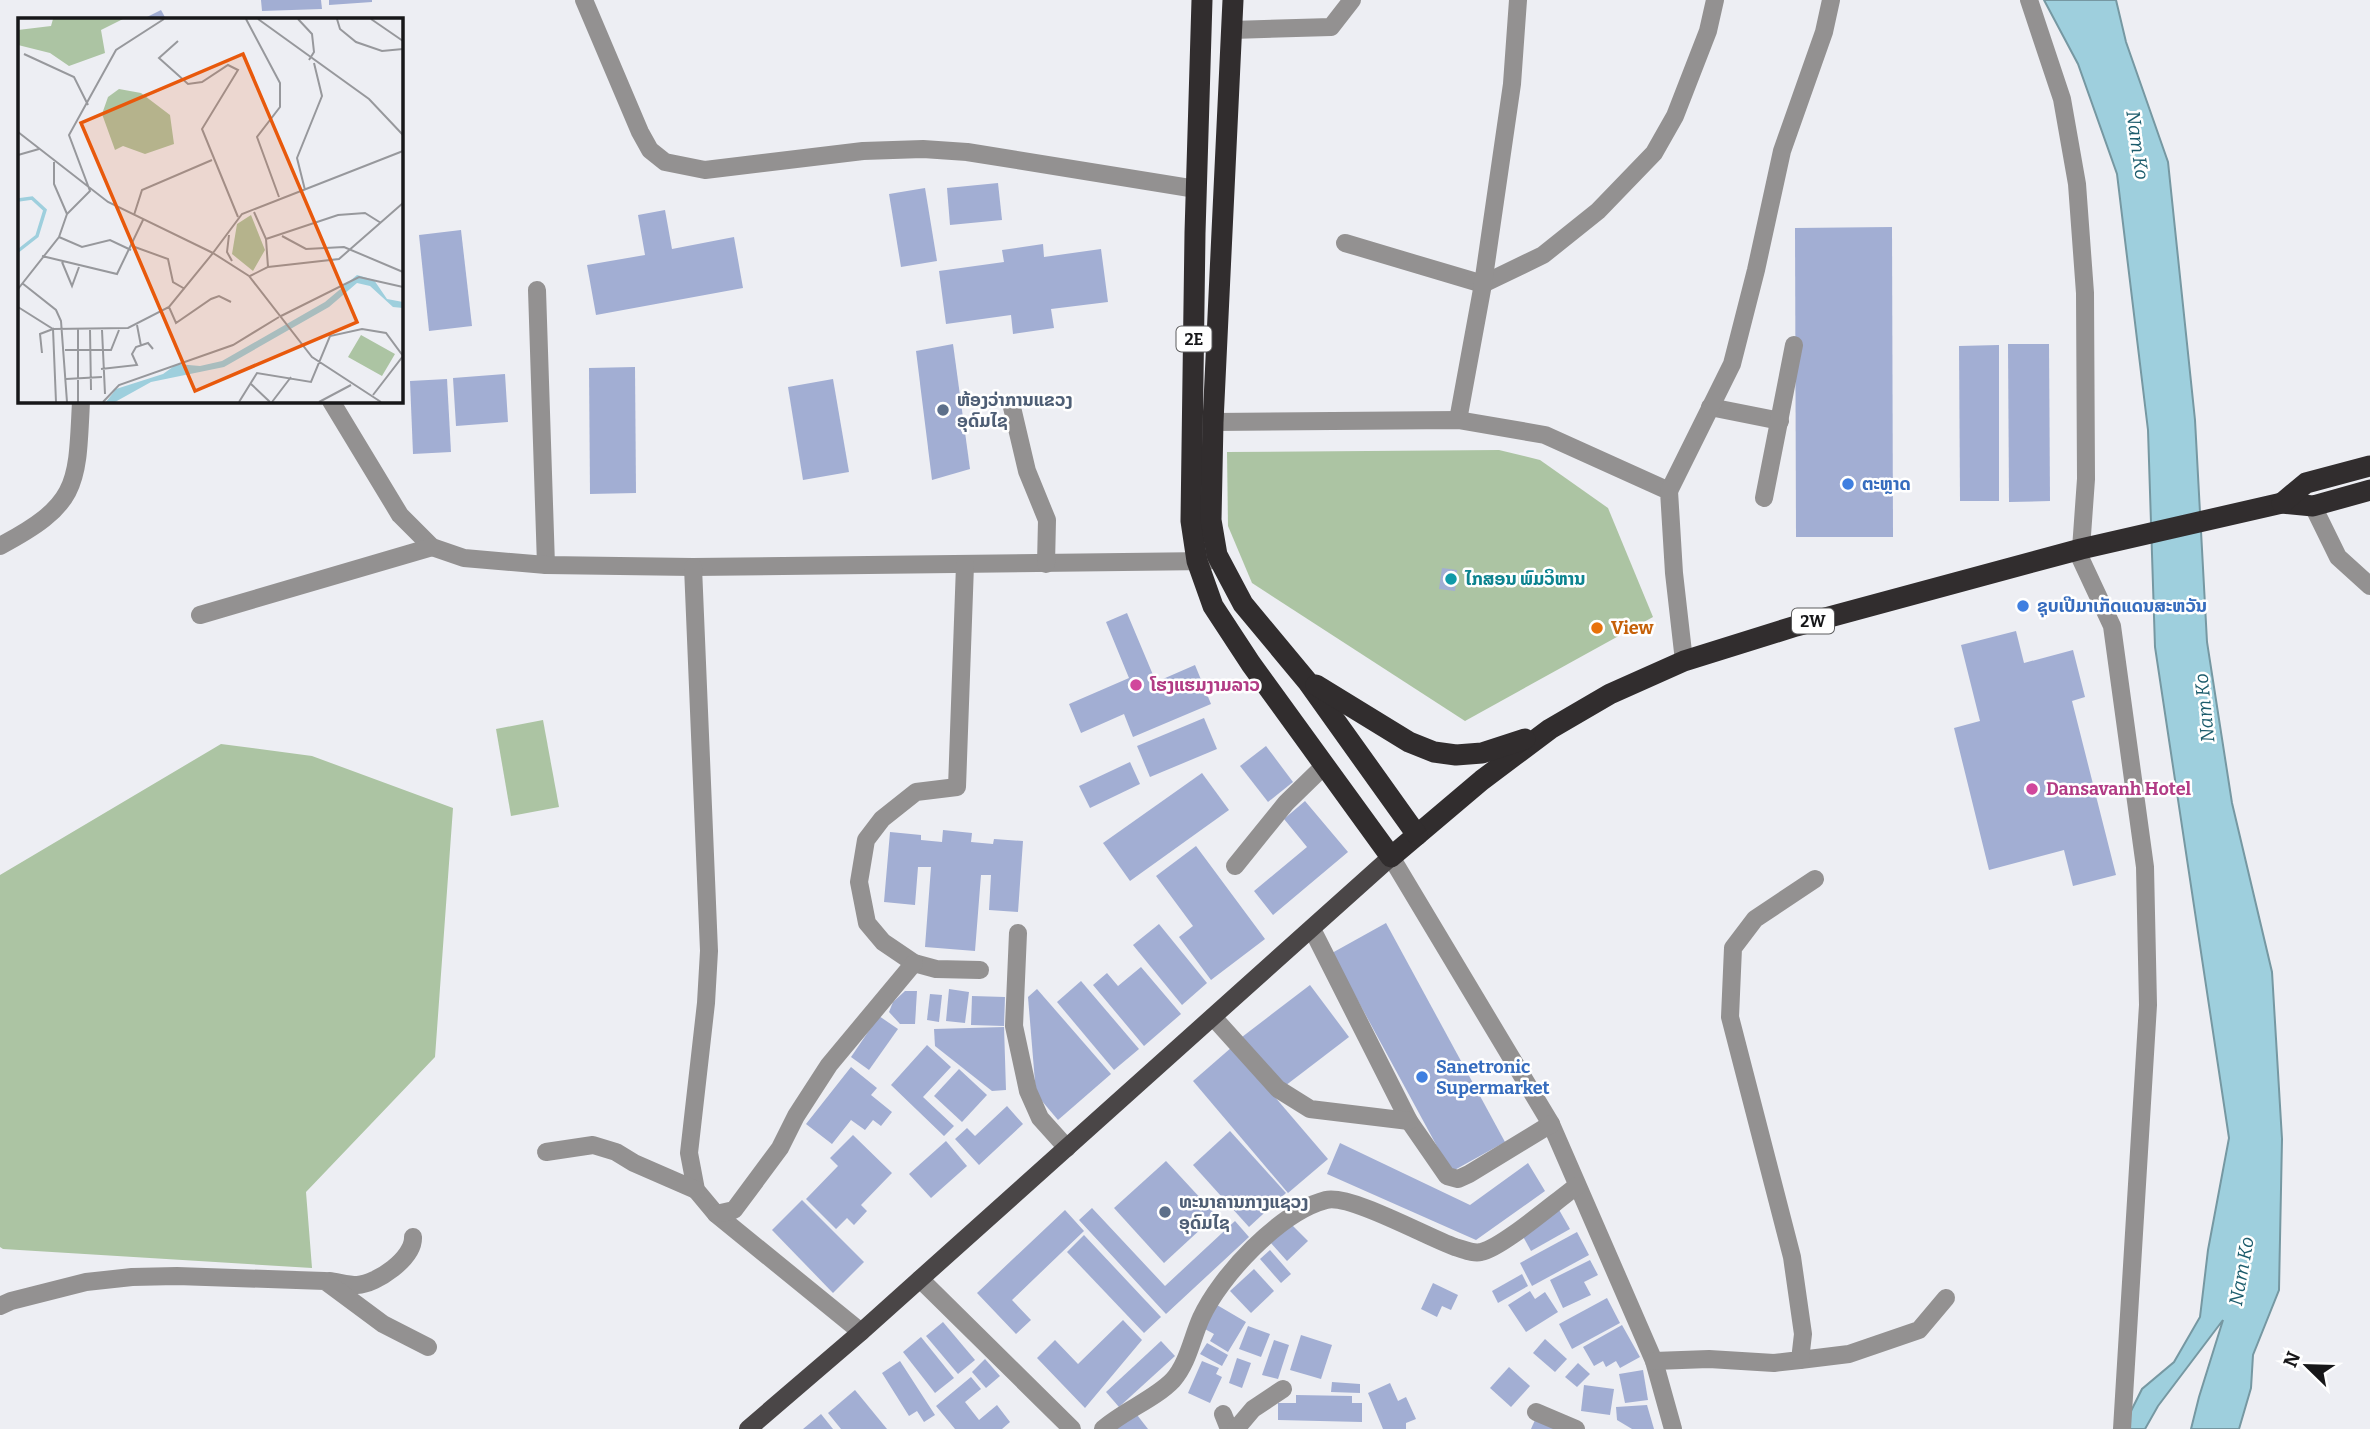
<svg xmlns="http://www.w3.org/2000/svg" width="2370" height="1429" font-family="Bitter,'Noto Sans Lao',serif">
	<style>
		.green { fill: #acc4a3 }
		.water { fill: #9ecfdd; stroke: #7698a2; stroke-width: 2 }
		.building { fill: #a2aed3 }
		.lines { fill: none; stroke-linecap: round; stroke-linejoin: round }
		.minor { stroke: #939191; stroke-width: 18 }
		.major { stroke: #4a4647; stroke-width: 18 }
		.highway { stroke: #312d2e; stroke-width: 21 }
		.service-dot { fill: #5c6f8a; stroke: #fff; stroke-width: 2.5 }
		.shop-dot { fill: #3f7fe0; stroke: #fff; stroke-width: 2.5 }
		.culture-dot { fill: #0f9aa8; stroke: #fff; stroke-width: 2.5 }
		.food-dot { fill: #e8710a; stroke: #fff; stroke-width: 2.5 }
		.hotel-dot { fill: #d1479c; stroke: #fff; stroke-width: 2.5 }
		.labels { text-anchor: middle; stroke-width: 5; stroke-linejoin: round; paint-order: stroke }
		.shield { fill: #fff; stroke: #5d5d5e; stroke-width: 2 }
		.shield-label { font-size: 16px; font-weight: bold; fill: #171719 }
		.service-label { font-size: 18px; font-weight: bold; fill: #4e5e75; stroke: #fff; text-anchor: start }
		.shop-label { font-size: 18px; font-weight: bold; fill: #366cbe; stroke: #fff; text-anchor: start }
		.culture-label { font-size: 18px; font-weight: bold; fill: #0d838f; stroke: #fff; text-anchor: start }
		.food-label { font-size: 18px; font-weight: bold; fill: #c56008; stroke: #fff; text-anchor: start }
		.hotel-label { font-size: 18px; font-weight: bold; fill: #b23c85; stroke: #fff; text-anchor: start }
		.water-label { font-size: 19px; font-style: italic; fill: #1c5c6c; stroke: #fff }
		.inset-river { fill: none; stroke: #9ecfdd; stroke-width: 3.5 }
		.inset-road { fill: none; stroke: #97989c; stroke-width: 2 }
		.view { fill: #e8590c; fill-opacity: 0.15; stroke: #e8590c; stroke-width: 3.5 }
		.inset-edge { fill: none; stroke: #171719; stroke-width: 3.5 }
	</style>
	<rect width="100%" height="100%" fill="#edeef3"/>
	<g class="green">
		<path d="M1499,450L1540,460L1608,508L1653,617L1465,721L1252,583L1228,526L1227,452Z"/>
		<path d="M543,720L559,807L511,816L496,729Z"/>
		<path d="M221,744L312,756L453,808L435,1057L306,1192L312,1268L3,1249L0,1247V875Z"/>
	</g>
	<path class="water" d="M2044,0H2116L2126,42L2168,162L2195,420L2207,642L2232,803L2272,972L2282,1139L2279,1290L2253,1355L2251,1388L2239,1429H2191L2199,1397L2223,1320L2158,1406L2145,1429H2122L2142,1389L2174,1362L2200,1317L2208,1250L2229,1138L2155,647L2148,430L2117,174L2078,64Z"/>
	<g class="building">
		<path d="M261,0H321L322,9L262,11Z"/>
		<path d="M329,0H372V2L329,5Z"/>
		<path d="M161,10L166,19H143Z"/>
		<path d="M998,183L1002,220L950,225L947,188Z"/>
		<path d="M925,188L937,261L901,267L889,194Z"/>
		<path d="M665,210L672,249L734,237L743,288L596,315L587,265L645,255L638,215Z"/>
		<path d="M1892,227L1893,537H1796L1795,228Z"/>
		<path d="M461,230L472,326L429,331L419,235Z"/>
		<path d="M1043,244L1044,257L1101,249L1108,302L1051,309L1054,328L1013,334L1011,315L946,324L939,271L1004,262L1002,250Z"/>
		<path d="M953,344L970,469L932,480L916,351Z"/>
		<path d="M2008,344H2049L2050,501L2009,502Z"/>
		<path d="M1999,345V501H1960L1959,346Z"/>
		<path d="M635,367L636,493L590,494L589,368Z"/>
		<path d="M505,374L508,422L456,426L453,378Z"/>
		<path d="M447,379L451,452L413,454L410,381Z"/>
		<path d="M833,379L849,472L803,480L788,387Z"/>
		<path d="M1442,568L1457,570L1455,591L1439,589Z"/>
		<path d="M1127,613L1156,682L1195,665L1211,704L1133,737L1124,714L1081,733L1069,704L1129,678L1106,622Z"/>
		<path d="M2016,631L2024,663L2073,650L2085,697L2072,701L2116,875L2073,886L2064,850L1989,870L1954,728L1980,721L1961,645Z"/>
		<path d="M1204,718L1217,749L1150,777L1137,746Z"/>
		<path d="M1266,746L1293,782L1268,802L1240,766Z"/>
		<path d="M1130,762L1140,784L1090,808L1079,786Z"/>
		<path d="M1202,773L1229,810L1130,881L1103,843Z"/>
		<path d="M1305,801L1348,852L1273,915L1254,891L1307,847L1284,819Z"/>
		<path d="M943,830L972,833L971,842L993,844L994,839L1023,841L1018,912L989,910L991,875H981L975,951L925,947L931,867H918L915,905L884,902L890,832L921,835V840L942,842Z"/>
		<path d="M1196,846L1265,939L1211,980L1179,937L1193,926L1156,876Z"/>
		<path d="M1386,923L1505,1142L1451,1172L1332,953Z"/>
		<path d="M1159,924L1207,983L1182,1005L1133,945Z"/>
		<path d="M1141,967L1181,1014L1144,1046L1093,985L1107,973L1118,986Z"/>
		<path d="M1081,981L1139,1049L1114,1070L1057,1002Z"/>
		<path d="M1310,985L1349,1037L1281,1089L1242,1037Z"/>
		<path d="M949,989L969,992L965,1023L946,1021Z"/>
		<path d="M1037,989L1111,1074L1058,1120L1036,1094L1028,997Z"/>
		<path d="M905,991H917L915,1024H900L889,1012L893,1002Z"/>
		<path d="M930,994L942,995L939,1022L927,1020Z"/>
		<path d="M972,996L1005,997L1004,1026L971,1025Z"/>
		<path d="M879,1016L898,1029L869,1070L851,1057Z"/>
		<path d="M1004,1027L1006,1090L992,1091L935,1046L934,1029Z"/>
		<path d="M927,1045L951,1067L923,1097L954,1126L944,1136L891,1085Z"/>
		<path d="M1232,1047L1328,1159L1288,1193L1193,1081Z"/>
		<path d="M851,1067L877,1088L871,1095L892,1112L881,1126L873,1120L865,1130L851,1120L832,1144L806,1124Z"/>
		<path d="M959,1069L987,1095L962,1122L934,1096Z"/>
		<path d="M1007,1106L1023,1124L979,1165L955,1139L967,1128L975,1136Z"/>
		<path d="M1230,1131L1286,1193L1249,1227L1193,1165Z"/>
		<path d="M853,1135L892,1173L861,1205L867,1211L854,1225L847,1218L836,1229L806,1199L838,1166L830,1158Z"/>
		<path d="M946,1141L967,1166L931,1198L909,1174Z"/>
		<path d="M1340,1143L1470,1205L1528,1163L1545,1191L1476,1240L1327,1174Z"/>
		<path d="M1166,1161L1216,1215L1164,1263L1114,1208Z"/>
		<path d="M802,1200L864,1262L833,1293L772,1230Z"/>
		<path d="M1092,1208L1165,1286L1235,1221L1249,1237L1166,1314L1079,1220Z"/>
		<path d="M1558,1208L1570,1229L1531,1251L1520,1231Z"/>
		<path d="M1065,1210L1084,1231L1012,1300L1031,1320L1016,1334L977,1293Z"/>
		<path d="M1290,1223L1308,1241L1287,1261L1270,1242Z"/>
		<path d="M1577,1232L1589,1255L1532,1286L1520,1263Z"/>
		<path d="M1084,1235L1161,1317L1144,1333L1067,1252Z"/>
		<path d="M1270,1250L1291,1274L1281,1283L1260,1259Z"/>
		<path d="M1590,1260L1598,1275L1584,1282L1591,1295L1563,1308L1550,1280Z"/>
		<path d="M1254,1269L1274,1291L1251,1313L1230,1291Z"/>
		<path d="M1522,1274L1528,1286L1498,1303L1492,1291Z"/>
		<path d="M1433,1283L1458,1295L1451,1310L1442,1306L1437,1317L1421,1309Z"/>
		<path d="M1530,1291L1535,1299L1545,1292L1558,1312L1526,1332L1508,1305Z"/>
		<path d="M1607,1298L1620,1323L1572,1349L1559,1324Z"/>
		<path d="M1217,1305L1246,1322L1228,1352L1210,1341L1214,1334L1203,1328Z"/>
		<path d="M1123,1320L1142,1340L1085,1408L1037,1358L1055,1340L1078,1364Z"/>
		<path d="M943,1322L975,1360L958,1374L926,1336Z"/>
		<path d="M1622,1325L1640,1357L1620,1368L1616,1361L1606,1367L1603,1361L1594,1366L1583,1347Z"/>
		<path d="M1248,1326L1270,1334L1261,1357L1239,1349Z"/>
		<path d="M1301,1335L1332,1345L1321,1379L1290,1370Z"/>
		<path d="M921,1337L954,1378L935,1393L903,1352Z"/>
		<path d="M1545,1339L1567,1359L1555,1372L1533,1353Z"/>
		<path d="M1274,1340L1289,1345L1278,1379L1262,1375Z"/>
		<path d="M1161,1341L1175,1356L1119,1407L1106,1392Z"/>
		<path d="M1207,1343L1228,1355L1222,1366L1200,1354Z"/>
		<path d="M1237,1358L1251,1363L1242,1388L1229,1383Z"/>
		<path d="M985,1359L1000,1376L986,1388L972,1372Z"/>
		<path d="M900,1361L935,1415L924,1422L917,1411L909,1416L882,1373Z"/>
		<path d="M1202,1361L1219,1368L1216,1374L1222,1377L1210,1403L1188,1393Z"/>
		<path d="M1578,1363L1590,1374L1577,1387L1565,1377Z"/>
		<path d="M1509,1367L1530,1386L1511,1407L1490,1388Z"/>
		<path d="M1643,1370L1648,1400L1625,1403L1619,1374Z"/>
		<path d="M971,1377L981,1389L965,1402L979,1420L997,1405L1010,1422L1002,1429H955L936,1406Z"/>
		<path d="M1332,1382L1360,1384V1393L1331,1392Z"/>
		<path d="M1390,1383L1398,1401L1406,1397L1416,1419L1406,1423V1429H1383L1368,1393Z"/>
		<path d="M1584,1385L1614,1389L1610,1415L1581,1411Z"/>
		<path d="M855,1390L887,1429H841L828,1413Z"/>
		<path d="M1296,1395L1352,1396V1403H1362V1422L1278,1420V1403H1296Z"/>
		<path d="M1647,1405L1654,1429H1632L1617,1420L1616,1407Z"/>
		<path d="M1134,1411L1148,1429H1112Z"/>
		<path d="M821,1414L833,1429H803Z"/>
		<path d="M1535,1420L1555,1429H1531Z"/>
	</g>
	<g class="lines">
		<g class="minor">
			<path d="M584,0L640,132L650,150L665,162L705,170L863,151L923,149L967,152L1196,189"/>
			<path d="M2029,0L2062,99L2077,184L2085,293L2086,479L2081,549"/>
			<path d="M1232,30L1331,27L1352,0"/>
			<path d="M1345,243L1483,284L1543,255L1598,211L1654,153L1675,116L1708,31L1715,0"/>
			<path d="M537,290L546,565"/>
			<path d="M331,401L400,515L432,547L464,558L546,565L693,567L1209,561"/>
			<path d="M1011,403L1027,471L1047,520L1046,564"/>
			<path d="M1710,407L1780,421"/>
			<path d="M1458,420L1483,284L1512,84L1518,0"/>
			<path d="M1213,422L1458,420L1545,435L1669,491L1674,573L1684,661"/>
			<path d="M1669,491L1732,364L1756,270L1782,151L1824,32L1831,0"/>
			<path d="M1764,498L1794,345"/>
			<path d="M2313,506L2338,557L2370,586"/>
			<path d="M0,546C79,504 77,486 81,401"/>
			<path d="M2077,551L2112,626L2145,867L2148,1005L2122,1429"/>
			<path d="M965,565L957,787L916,792L882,819L866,840L859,882L867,923L883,942L914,963L936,969L980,970"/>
			<path d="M693,567L709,951L706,1003L689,1153L696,1190L716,1214L861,1332"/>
			<path d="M200,615L432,547"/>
			<path d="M1391,857L1551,1124L1654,1361L1673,1429"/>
			<path d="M1235,866L1286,803L1325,765"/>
			<path d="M1312,929L1409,1121L1447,1176L1458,1179L1469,1174L1551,1124"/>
			<path d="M1018,933L1014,1026L1028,1091L1040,1118L1067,1148"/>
			<path d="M1213,1017L1278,1089L1310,1109L1409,1121"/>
			<path d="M546,1152L593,1145L616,1152L634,1163L696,1190"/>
			<path d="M716,1214L734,1210L780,1148L796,1116L829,1065L914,963"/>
			<path d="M920,1279L1072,1429"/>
			<path d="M329,1281C338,1282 348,1285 357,1285C377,1284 414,1258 413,1237"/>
			<path d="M0,1306L11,1301L86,1282L132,1277L177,1276L325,1281L383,1324L428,1347"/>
			<path d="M1800,1360L1849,1354L1919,1330L1946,1298"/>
			<path d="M1654,1361L1709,1359L1774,1363L1800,1360L1803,1334L1792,1257L1730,1017L1733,948L1755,919L1815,879"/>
			<path d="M1536,1412L1576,1429"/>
			<path d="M1223,1414L1229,1429"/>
			<path d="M1103,1429C1123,1411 1155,1399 1173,1380C1188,1363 1192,1338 1201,1318C1220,1276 1280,1212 1326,1200C1350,1194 1427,1237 1455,1247C1463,1249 1473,1254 1481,1252C1502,1248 1557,1200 1577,1186"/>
			<path d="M1236,1429L1253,1409L1283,1389"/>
		</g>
		<path class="major" d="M748,1429L861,1332L1391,857"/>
		<g class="highway">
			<path d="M1202,0L1195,233L1191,521L1197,561L1213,606L1251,664L1391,857L1482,780L1550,729L1610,694L1684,661L1796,626L2081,549L2282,503L2313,506L2370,490"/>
			<path d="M1233,0L1213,422L1211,520L1217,555L1243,604L1307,681L1417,835"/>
			<path d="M2282,503L2306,483L2370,466"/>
			<path d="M1316,685L1409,742L1434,752L1456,755L1482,753L1525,739"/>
		</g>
	</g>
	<g class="service-dot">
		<circle cx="943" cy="410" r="7"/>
		<circle cx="1165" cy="1212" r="7"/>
	</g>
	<g class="shop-dot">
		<circle cx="1848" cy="484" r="7"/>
		<circle cx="2023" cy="606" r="7"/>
		<circle cx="1422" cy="1077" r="7"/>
	</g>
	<circle class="culture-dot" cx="1451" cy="579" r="7"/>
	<circle class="food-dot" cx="1597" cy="628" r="7"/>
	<g class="hotel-dot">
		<circle cx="1136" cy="685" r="7"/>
		<circle cx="2032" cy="789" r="7"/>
	</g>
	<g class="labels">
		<g class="shield">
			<rect x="1176.5" y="326.5" width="35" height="25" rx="5"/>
			<rect x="1792" y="608.5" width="42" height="25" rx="5"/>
		</g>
		<g class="shield-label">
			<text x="1194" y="345">2E</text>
			<text x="1813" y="627">2W</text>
		</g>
		<g class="service-label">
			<text x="957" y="406">ຫ້ອງວ່າການແຂວງ<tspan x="957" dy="21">ອຸດົມໄຊ</tspan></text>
			<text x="1179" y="1208">ທະນາຄານກາງແຊວງ<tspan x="1179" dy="21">ອຸດົມໄຊ</tspan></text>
		</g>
		<g class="shop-label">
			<text x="1862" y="490">ຕະຫຼາດ</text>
			<text x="2037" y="612">ຊຸບເປີມາເກັດແດນສະຫວັນ</text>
			<text x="1436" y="1073">Sanetronic<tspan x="1436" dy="21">Supermarket</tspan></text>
		</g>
		<g class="culture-label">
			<text x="1465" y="585">ໄກສອນ ພົມວິຫານ</text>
		</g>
		<g class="food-label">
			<text x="1611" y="634">View</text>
		</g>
		<g class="hotel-label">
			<text x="1150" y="691">ໂຮງແຮມງາມລາວ</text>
			<text x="2046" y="795">Dansavanh Hotel</text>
		</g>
		<g class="water-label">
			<text transform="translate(2138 145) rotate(82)" y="7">Nam Ko</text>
			<text transform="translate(2204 708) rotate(-96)" y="7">Nam Ko</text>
			<text transform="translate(2241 1271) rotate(-80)" y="7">Nam Ko</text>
		</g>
	</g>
	<g transform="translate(18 18)">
		<rect width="385" height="385" fill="#edeef3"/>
		<path d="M35,1H105L83,12L87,35L51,48L32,35L0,27V12L33,8ZM101,71L123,75L152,97L156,126L127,136L105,128L97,132L84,96L90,79ZM233,197L247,232L235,253L214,236L219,206ZM343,317L377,336L364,358L330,339Z" fill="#acc4a3"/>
		<path d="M339,257L356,262L369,281L385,284V290L375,289L352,268L339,265L311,289L206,349L133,364L97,384H88L98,371L145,356L159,346L182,348L204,343L307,284Z" fill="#9ecfdd"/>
		<path class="inset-river" d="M0,182L14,180L27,192L19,218L0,233"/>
		<path class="inset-road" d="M228,1L262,65V89L239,119L261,179M240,1L351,81L385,117M280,1L294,16L296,34L291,42M319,1L322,11L338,24L364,33L385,31M353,1L385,23M160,23L141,40L170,66L184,64L210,47L220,52L184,111L220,199M6,36L56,59L70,87M0,114L90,184L195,235M0,137L21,131M36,144V166L49,196M287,172L279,140L304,78L296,45M116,197L124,172L194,142M211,217L209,234L214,243M264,218L288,231L326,229L385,254M41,219L64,229L92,222L113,232M248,221L320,197L347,195L363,205M114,228L150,241L155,264L167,271M24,238L99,256L125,202M44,244L54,268L61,249M250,249L321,241L385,185M232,258L250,249L248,221L236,194M4,265L38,292L43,303L49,384M0,271L41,219L49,196L72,173L51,117L98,32L146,1M0,289L35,311L110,310L151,289L195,235M151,289L158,305L193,281L201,278L213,284M263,298L341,259L385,269M119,307L123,328M72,312L73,372M84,312L87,376M47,332H93L101,312M24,335L22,316L35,311L38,384M83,351L119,347L114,336L118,329L130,325L135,331M48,361L84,359M233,366L252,384M60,384V311M85,384L101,367L215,327L261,299M221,384L239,355L293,364L312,318L344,311L368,315L385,338L355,377M254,384L273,359M301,384L333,367M363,384L294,339L231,258L195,235L224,196L385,133"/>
		<path class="view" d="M225,36L339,304L177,373L63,105Z"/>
		<rect width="385" height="385" class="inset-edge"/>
	</g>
	<g transform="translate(2307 1366) rotate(293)" stroke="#ffffff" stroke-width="5" paint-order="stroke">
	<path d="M0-5L12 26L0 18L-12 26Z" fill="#171719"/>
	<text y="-10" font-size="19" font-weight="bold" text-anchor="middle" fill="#171719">N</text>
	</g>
</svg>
